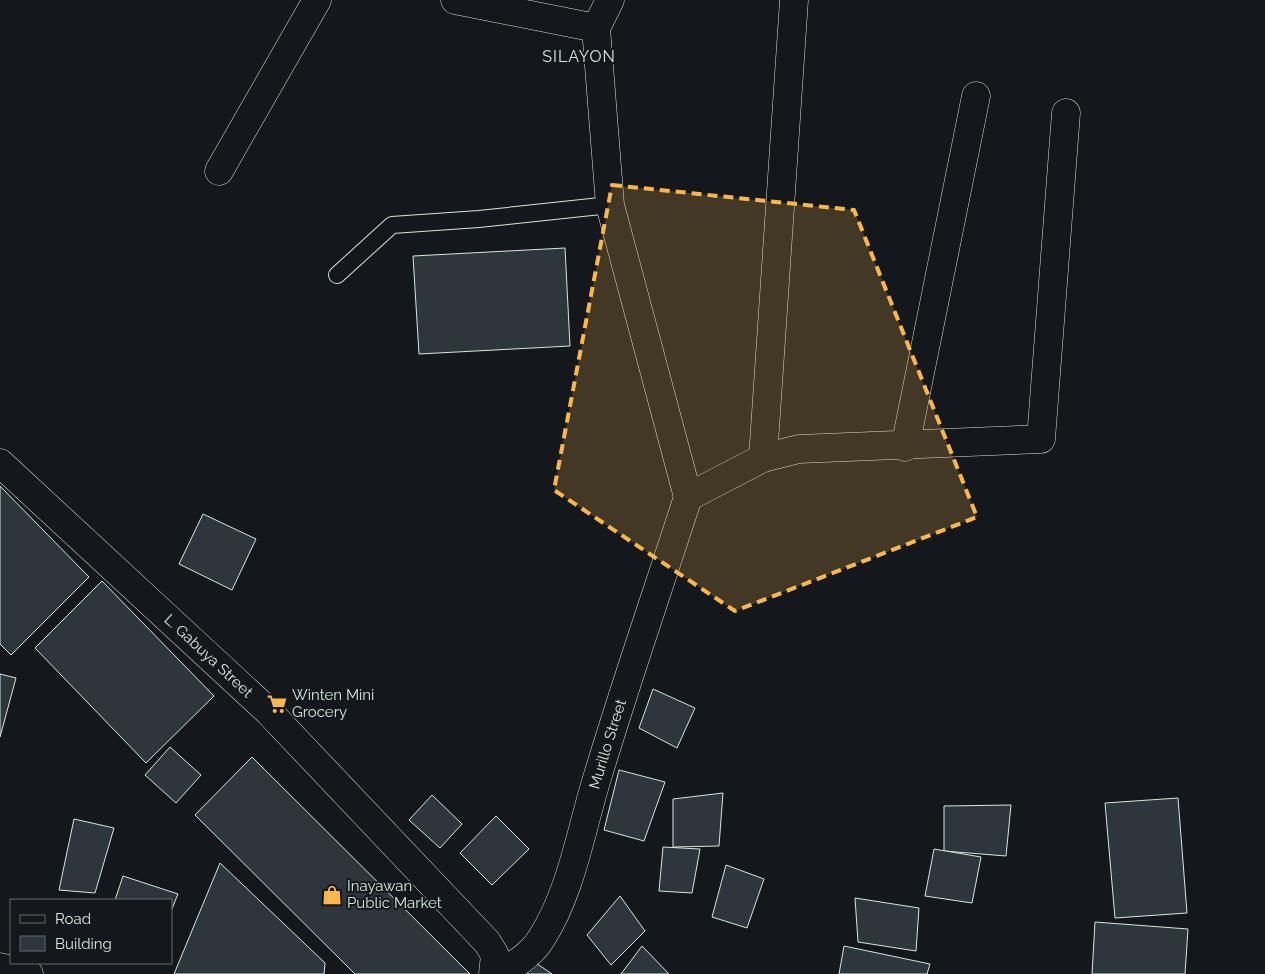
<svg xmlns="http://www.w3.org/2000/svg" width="1265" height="974" font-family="Raleway,sans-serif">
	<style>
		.building { fill: #2c363c; stroke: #d8e6dc }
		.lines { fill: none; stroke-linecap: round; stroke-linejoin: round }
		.service-casing { stroke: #d8e6dc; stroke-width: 18 }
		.minor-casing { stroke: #d8e6dc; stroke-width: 29 }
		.tertiary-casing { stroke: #d8e6dc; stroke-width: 29 }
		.service { stroke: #14181c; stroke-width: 16 }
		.minor { stroke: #14181c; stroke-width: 28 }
		.tertiary { stroke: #14181c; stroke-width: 28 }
		.marked { fill: #ffb74d; fill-opacity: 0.2; stroke: #ffb74d; stroke-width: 4; stroke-dasharray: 10 6; stroke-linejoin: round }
		.labels { text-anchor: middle; stroke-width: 4; stroke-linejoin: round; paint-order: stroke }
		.street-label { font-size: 15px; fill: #d8e6dc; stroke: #14181c }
		.poi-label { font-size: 15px; fill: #d8e6dc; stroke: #14181c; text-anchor: start }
		.neighbourhood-label { font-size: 16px; letter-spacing: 1px; fill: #d8e6dc; stroke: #14181c }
	</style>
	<rect width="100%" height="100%" fill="#14181c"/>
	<g class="building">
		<path d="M565,248L570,346L419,354L413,256Z"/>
		<path d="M0,486L89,577L11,655L0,644Z"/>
		<path d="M203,514L256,539L232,590L179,564Z"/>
		<path d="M102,581L214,696L146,763L35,648Z"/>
		<path d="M0,674L16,678L0,737Z"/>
		<path d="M653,689L695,708L677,748L639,728Z"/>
		<path d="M170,747L201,775L176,803L145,775Z"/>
		<path d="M252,757L470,974H355L195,815Z"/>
		<path d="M619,770L665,782L644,841L604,830Z"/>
		<path d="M723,793L719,846L673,847V799Z"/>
		<path d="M432,795L462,824L440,848L409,820Z"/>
		<path d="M1178,798L1187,913L1115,918L1105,803Z"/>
		<path d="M1011,805L1006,856L944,851V806Z"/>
		<path d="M496,816L529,849L492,885L460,853Z"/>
		<path d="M74,819L114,828L95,893L59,890Z"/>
		<path d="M663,847L700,849L692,893L659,891Z"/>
		<path d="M934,849L981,857L972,903L925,896Z"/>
		<path d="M220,863L325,963L324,974H174Z"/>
		<path d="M726,865L764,879L747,928L712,917Z"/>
		<path d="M123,876L178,894L171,911V900H115Z"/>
		<path d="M620,896L645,931L611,965L587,935Z"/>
		<path d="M855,898L919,908L916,951L858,942Z"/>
		<path d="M1095,922L1188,929L1185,974H1092Z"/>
		<path d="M642,946L669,974H621Z"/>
		<path d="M844,946L930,964L927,974H839Z"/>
		<path d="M530,959L552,974H517Z"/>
	</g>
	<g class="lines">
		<defs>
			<path id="service" d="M337,275L392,225L479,219L610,205"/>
			<g id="minor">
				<path d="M455,0L596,28"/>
				<path d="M610,0L596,28L610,205L688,497"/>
				<path d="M219,171L317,0"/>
				<path d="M905,447L976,96"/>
				<path d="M763,458L794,0"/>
				<path d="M688,497L763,458L799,449L1041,439L1066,113"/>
				<path id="s1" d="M501,974C515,964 532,954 541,939C572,891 581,829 598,775C626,682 658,590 688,497"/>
			</g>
			<g id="tertiary">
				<path id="s2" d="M0,463L268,711L487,942L495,955L493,974"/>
				<path d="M0,967L29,974"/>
			</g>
		</defs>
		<use href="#service" class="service-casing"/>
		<use href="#minor" class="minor-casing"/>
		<use href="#tertiary" class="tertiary-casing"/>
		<use href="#service" class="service"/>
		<use href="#minor" class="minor"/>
		<use href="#tertiary" class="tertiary"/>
	</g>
	<path class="marked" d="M612,185L854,210L977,517L735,611L554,490Z"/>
	<defs>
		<symbol id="supermarket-bare" viewBox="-9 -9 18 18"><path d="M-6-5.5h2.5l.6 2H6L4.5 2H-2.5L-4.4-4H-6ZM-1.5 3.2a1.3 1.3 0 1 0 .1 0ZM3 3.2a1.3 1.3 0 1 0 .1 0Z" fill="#ffb74d" stroke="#14181c" stroke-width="2.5" paint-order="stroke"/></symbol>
		<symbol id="shop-bare" viewBox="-9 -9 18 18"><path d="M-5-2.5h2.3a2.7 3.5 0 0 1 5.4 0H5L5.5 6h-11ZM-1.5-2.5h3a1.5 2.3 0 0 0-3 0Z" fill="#ffb74d" stroke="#14181c" stroke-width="2.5" paint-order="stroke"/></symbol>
	</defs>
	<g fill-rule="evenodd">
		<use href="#supermarket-bare" x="263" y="690" width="28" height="28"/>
		<use href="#shop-bare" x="318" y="881" width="28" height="28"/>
	</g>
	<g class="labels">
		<g class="street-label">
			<text dy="5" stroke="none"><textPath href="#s2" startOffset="284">L. Gabuya Street</textPath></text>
			<text dy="5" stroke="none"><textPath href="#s1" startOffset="260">Murillo Street</textPath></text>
		</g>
		<g class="poi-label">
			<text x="292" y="700">Winten Mini<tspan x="292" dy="17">Grocery</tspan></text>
			<text x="347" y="891">Inayawan<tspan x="347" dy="17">Public Market</tspan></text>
		</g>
		<g class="neighbourhood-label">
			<text x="579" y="62">SILAYON</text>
		</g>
	</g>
	<rect x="10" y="899" width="162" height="65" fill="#14181c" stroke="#626a69"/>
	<rect x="20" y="915" width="25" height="8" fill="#14181c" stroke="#626a69"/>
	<text x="55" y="924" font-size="15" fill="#d8e6dc">Road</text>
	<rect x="20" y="936" width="25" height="15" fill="#2c363c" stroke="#626a69"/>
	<text x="55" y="949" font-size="15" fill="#d8e6dc">Building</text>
</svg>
